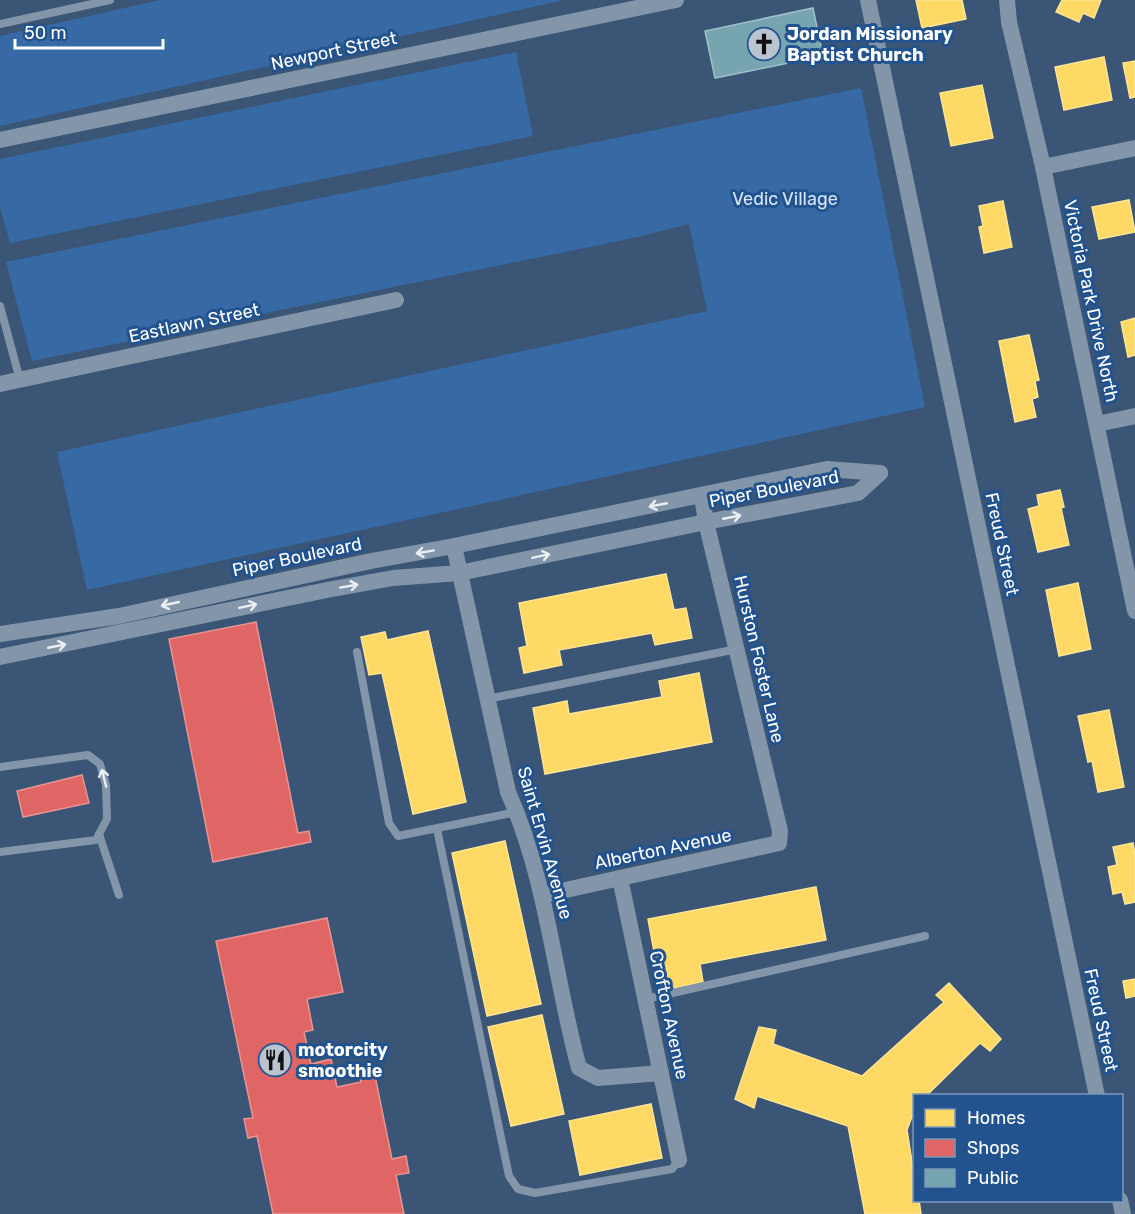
<svg xmlns="http://www.w3.org/2000/svg" width="1135" height="1214" font-family="Rubik,sans-serif">
	<style>
		.green { fill: #376aa4 }
		.homes { fill: #ffd966; stroke: #ffe494; stroke-width: 1.5 }
		.shops { fill: #e06666; stroke: #e99494; stroke-width: 1.5 }
		.public { fill: #76a5af; stroke: #9fc0c7; stroke-width: 1.5 }
		.lines { fill: none; stroke-linecap: round; stroke-linejoin: round }
		.lane { stroke: #8295a9; stroke-width: 8 }
		.street { stroke: #8295a9; stroke-width: 16 }
		.oneway { stroke: #eceff2 }
		.labels { text-anchor: middle; stroke-width: 6; stroke-linejoin: round; paint-order: stroke }
		.poi-label { font-size: 18px; font-weight: bold; fill: #fff; stroke: #22538e; text-anchor: start }
		.street-label { font-size: 18px; fill: #fff; stroke: #22538e }
		.park-label { font-size: 18px; fill: #d7e7f9; stroke: #22538e }
	</style>
	<rect width="100%" height="100%" fill="#3a5576"/>
	<g class="green">
		<path d="M160,0H564L0,126V36Z"/>
		<path d="M516,52L533,136L10,243L0,208V159Z"/>
		<path d="M861,88L925,407L87,590L57,452L707,311L689,224L638,237L32,361L6,262Z"/>
	</g>
	<g class="homes">
		<path d="M916,0H962L966,19L922,28Z"/>
		<path d="M1062,0H1101L1094,18L1083,13L1079,22L1056,12Z"/>
		<path d="M1104,57L1112,100L1064,110L1055,67Z"/>
		<path d="M1135,61V97L1130,98L1123,63Z"/>
		<path d="M982,85L993,138L951,146L940,93Z"/>
		<path d="M1129,200L1135,232L1099,239L1092,207Z"/>
		<path d="M1003,201L1012,247L984,253L979,227L983,226L979,206Z"/>
		<path d="M1135,318V355L1128,357L1121,322Z"/>
		<path d="M1029,335L1039,380L1035,381L1038,397L1032,399L1036,417L1015,422L999,341Z"/>
		<path d="M1060,490L1064,507L1061,508L1069,545L1038,552L1028,509L1039,506L1037,495Z"/>
		<path d="M666,574L674,610L686,608L692,638L655,645L652,633L559,650L562,665L524,673L519,648L527,646L519,603Z"/>
		<path d="M1078,583L1091,649L1059,656L1046,590Z"/>
		<path d="M428,631L466,802L413,814L382,673L369,675L361,637L385,632L387,640Z"/>
		<path d="M699,673L712,742L545,774L533,708L567,701L569,714L662,697L659,681Z"/>
		<path d="M1109,710L1124,787L1098,792L1092,761L1088,762L1078,716Z"/>
		<path d="M505,841L541,1004L487,1016L452,853Z"/>
		<path d="M1133,843L1135,854V902L1125,904L1122,892L1113,894L1108,867L1117,865L1113,847Z"/>
		<path d="M816,887L826,940L700,964L703,982L668,989L661,956L655,957L648,919Z"/>
		<path d="M1135,979V996L1126,998L1123,981Z"/>
		<path d="M949,983L1001,1039L990,1051L980,1043L926,1096H914V1111L907,1130L914,1175V1200H919L921,1214H865L848,1126L757,1096L754,1108L735,1099L759,1027L776,1030L773,1044L862,1076L944,1002L936,995Z"/>
		<path d="M542,1015L564,1114L511,1126L488,1027Z"/>
		<path d="M651,1104L662,1158L580,1175L569,1121Z"/>
	</g>
	<g class="shops">
		<path d="M256,622L298,833L309,831L311,842L213,862L169,639Z"/>
		<path d="M82,775L89,803L23,817L17,791Z"/>
		<path d="M327,918L343,992L307,999L313,1030L304,1032L311,1064L331,1059L337,1087L361,1082L359,1074L374,1071L392,1159L406,1156L409,1173L396,1175L404,1214H273L257,1136L248,1138L244,1119L253,1118L216,941Z"/>
	</g>
	<path class="public" d="M813,8L823,56L715,78L705,31Z"/>
	<g class="lines">
		<g class="lane">
			<path d="M0,24L110,0"/>
			<path d="M0,306L20,380"/>
			<path d="M357,652L389,823L398,836L517,812"/>
			<path d="M487,699L737,649"/>
			<path d="M0,767L88,755L100,764L106,785L107,819L96,840L0,852"/>
			<path d="M437,829L509,1176L518,1189L535,1193L672,1169L679,1160"/>
			<path d="M99,834L119,895"/>
			<path d="M646,999L925,936"/>
		</g>
		<g class="street">
			<path d="M868,0L1097,1096"/>
			<path d="M1007,0L1009,22L1043,167L1135,611"/>
			<path d="M0,140L676,0"/>
			<path d="M1043,167L1135,148"/>
			<path d="M0,384L396,300"/>
			<path d="M1097,424L1135,416"/>
			<path d="M454,546L508,792C547,879 554,976 579,1068L598,1078L661,1073"/>
			<path d="M0,634L119,616L371,561L454,546L827,469L880,473"/>
			<path d="M0,657L327,590L393,578L459,573L706,522L858,493L880,473"/>
			<path d="M620,878L679,1160"/>
			<path d="M543,895L779,843L780,831L706,522L702,496"/>
			<path d="M1120,1200L1123,1214"/>
		</g>
	</g>
	<defs><path id="oneway-shaft" d="M-6 0H5M1.5-3L5.5 0L1.5 3" fill="none" stroke-width="1.6" stroke-linecap="round" stroke-linejoin="round" transform="scale(1.5)"/></defs>
	<g class="oneway">
		<use href="#oneway-shaft" transform="translate(658 505) rotate(169)"/>
		<use href="#oneway-shaft" transform="translate(732 517) rotate(-11)"/>
		<use href="#oneway-shaft" transform="translate(425 552) rotate(170)"/>
		<use href="#oneway-shaft" transform="translate(541 556) rotate(-12)"/>
		<use href="#oneway-shaft" transform="translate(349 586) rotate(-10)"/>
		<use href="#oneway-shaft" transform="translate(170 604) rotate(167)"/>
		<use href="#oneway-shaft" transform="translate(248 606) rotate(-12)"/>
		<use href="#oneway-shaft" transform="translate(57 646) rotate(-11)"/>
		<use href="#oneway-shaft" transform="translate(104 778) rotate(-104)"/>
	</g>
	<defs>
		<symbol id="church-disc" viewBox="-11 -11 22 22"><circle r="9.5" fill="#bac4cf" stroke="#22538e"/><path d="M-1.2-6h2.4v3.5h3.3v2.4h-3.3V6h-2.4V-.1h-3.3v-2.4h3.3Z" fill="#111"/></symbol>
		<symbol id="restaurant-disc" viewBox="-11 -11 22 22"><circle r="9.5" fill="#bac4cf" stroke="#22538e"/><path d="M-5-6h1v4h1v-4h1v4h1v-4h1v5L-1.5 .5V6h-2V.5L-5-1ZM5-6V6H3V1.5H1.5Q1.5-4 5-6Z" fill="#111"/></symbol>
	</defs>
	<g fill-rule="evenodd">
		<use href="#church-disc" x="745" y="25" width="38" height="38"/>
		<use href="#restaurant-disc" x="256" y="1041" width="38" height="38"/>
	</g>
	<g class="labels">
		<g class="poi-label">
			<text x="787" y="40">Jordan Missionary<tspan x="787" dy="21">Baptist Church</tspan></text>
			<text x="298" y="1056">motorcity<tspan x="298" dy="21">smoothie</tspan></text>
		</g>
		<g class="street-label">
			<text transform="translate(334 51) rotate(-12)" y="6">Newport Street</text>
			<text transform="translate(1091 301) rotate(78)" y="6">Victoria Park Drive North</text>
			<text transform="translate(194 323) rotate(-12)" y="6">Eastlawn Street</text>
			<text transform="translate(774 489) rotate(-11)" y="6">Piper Boulevard</text>
			<text transform="translate(1002 544) rotate(78)" y="6">Freud Street</text>
			<text transform="translate(297 557) rotate(-12)" y="6">Piper Boulevard</text>
			<text transform="translate(759 659) rotate(77)" y="6">Hurston Foster Lane</text>
			<text transform="translate(545 843) rotate(74)" y="6">Saint Ervin Avenue</text>
			<text transform="translate(663 849) rotate(-12)" y="6">Alberton Avenue</text>
			<text transform="translate(669 1015) rotate(78)" y="6">Crofton Avenue</text>
			<text transform="translate(1101 1020) rotate(78)" y="6">Freud Street</text>
		</g>
		<g class="park-label">
			<text x="785" y="205">Vedic Village</text>
		</g>
	</g>
	<rect x="913" y="1094" width="210" height="108" fill="#22538e" stroke="#7a98bb" stroke-width="1.5"/>
	<rect x="925" y="1109" width="30" height="18" fill="#ffd966" stroke="#7a98bb" stroke-width="1.5"/>
	<text x="967" y="1124" font-size="18" fill="#ffffff">Homes</text>
	<rect x="925" y="1139" width="30" height="18" fill="#e06666" stroke="#7a98bb" stroke-width="1.5"/>
	<text x="967" y="1154" font-size="18" fill="#ffffff">Shops</text>
	<rect x="925" y="1169" width="30" height="18" fill="#76a5af" stroke="#7a98bb" stroke-width="1.5"/>
	<text x="967" y="1184" font-size="18" fill="#ffffff">Public</text>
	<path d="M15 39v9h148v-9" fill="none" stroke="#ffffff" stroke-width="3"/>
	<text x="24" y="39" font-size="18" fill="#ffffff" stroke="#22538e" stroke-width="4.5" paint-order="stroke">50 m</text>
</svg>
